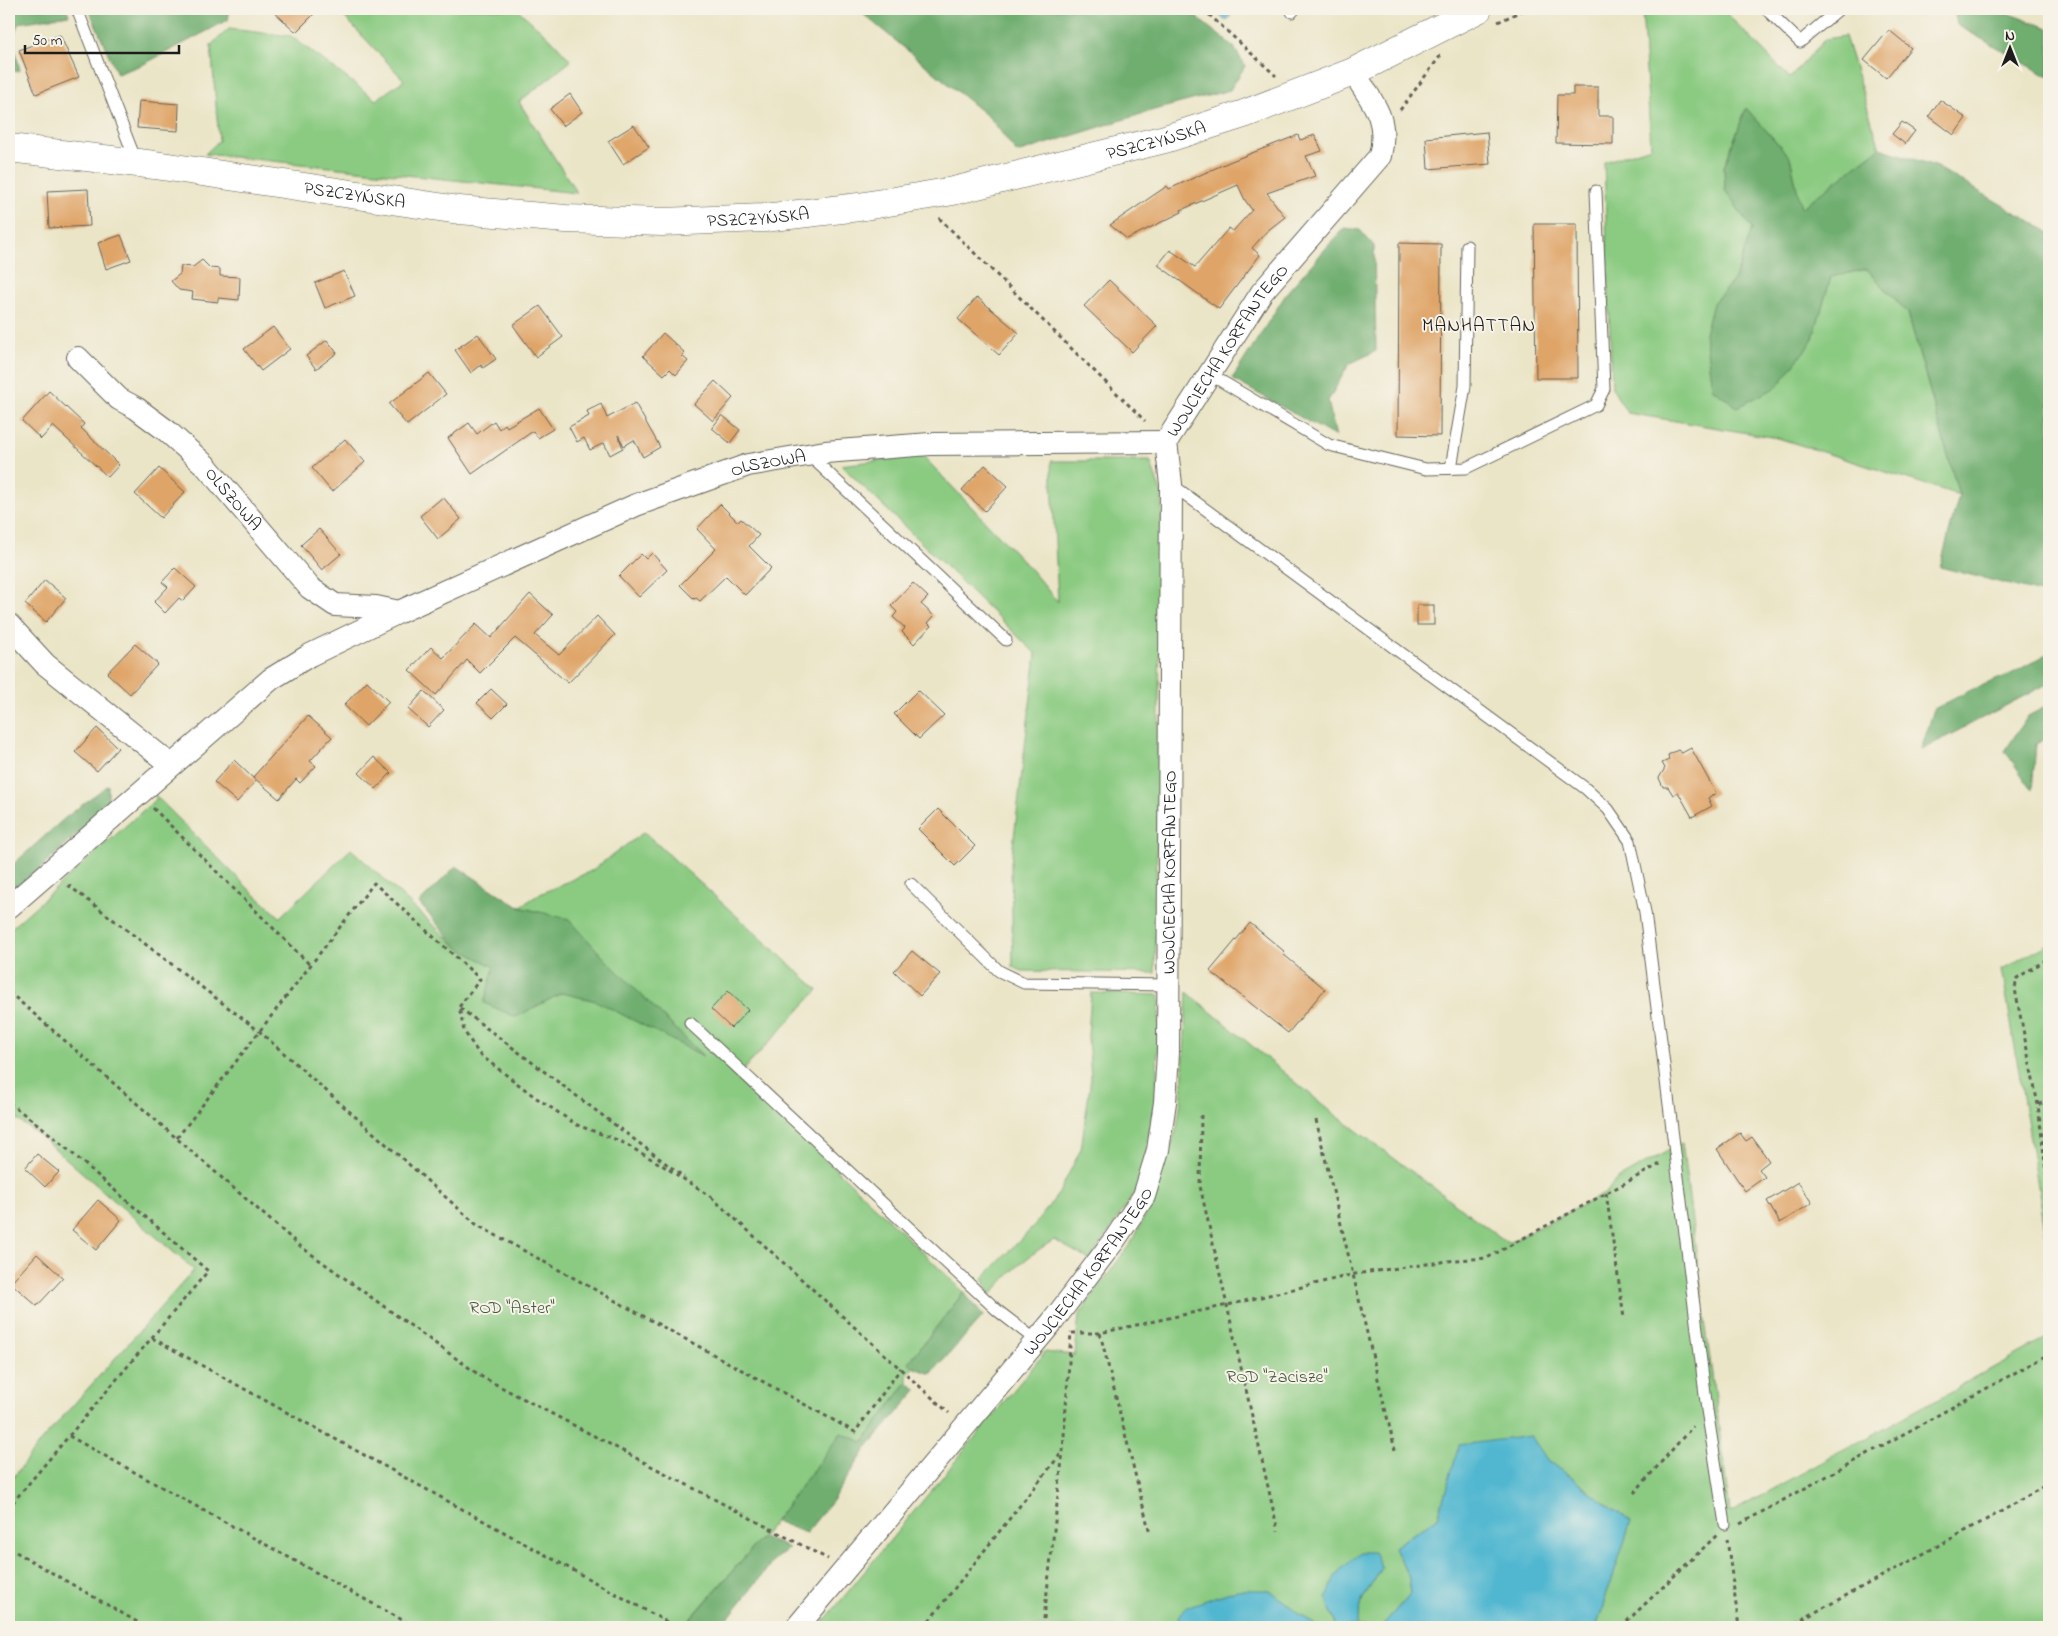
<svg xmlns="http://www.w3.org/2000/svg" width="2058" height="1636" font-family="'Indie Flower',sans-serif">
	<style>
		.green { fill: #8aca81; stroke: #53734e }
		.forest { fill: #6fae6f; stroke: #466546 }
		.water { fill: #51b7d0; stroke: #366a76 }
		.building { fill: #dfa467 }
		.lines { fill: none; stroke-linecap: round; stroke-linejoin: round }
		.service-casing { stroke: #646258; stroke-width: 13 }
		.minor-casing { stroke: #646258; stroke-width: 24 }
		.secondary-casing { stroke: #646258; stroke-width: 29 }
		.path { stroke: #646258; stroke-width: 3; stroke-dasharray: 4 4; stroke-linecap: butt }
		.service { stroke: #fff; stroke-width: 11 }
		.minor { stroke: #fff; stroke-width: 22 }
		.secondary { stroke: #fff; stroke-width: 28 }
		.labels { text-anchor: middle; stroke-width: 4; stroke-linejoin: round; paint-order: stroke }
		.street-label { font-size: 18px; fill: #1c1c1c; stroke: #f7f3e8 }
		.park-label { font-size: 18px; fill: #42593f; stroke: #f7f3e8 }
		.neighbourhood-label { font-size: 19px; letter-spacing: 1px; fill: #1c1c1c; stroke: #f7f3e8 }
	</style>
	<rect width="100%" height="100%" fill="#f7f3e8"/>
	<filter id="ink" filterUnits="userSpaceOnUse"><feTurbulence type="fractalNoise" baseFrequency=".02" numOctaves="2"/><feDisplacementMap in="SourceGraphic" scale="10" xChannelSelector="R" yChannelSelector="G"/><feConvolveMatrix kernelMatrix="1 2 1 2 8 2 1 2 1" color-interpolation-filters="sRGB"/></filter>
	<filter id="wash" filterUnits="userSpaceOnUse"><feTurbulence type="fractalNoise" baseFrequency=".0096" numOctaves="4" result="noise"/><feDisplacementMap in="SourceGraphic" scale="20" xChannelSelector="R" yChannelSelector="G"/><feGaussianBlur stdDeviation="1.12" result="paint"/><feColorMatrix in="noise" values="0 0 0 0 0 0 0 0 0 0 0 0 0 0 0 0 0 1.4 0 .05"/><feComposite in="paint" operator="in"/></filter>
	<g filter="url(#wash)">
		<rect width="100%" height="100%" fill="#ebe5c8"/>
		<g class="green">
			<path d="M337,9H517L552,40L571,61L519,102L577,193L205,154L219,141L211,45L229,29L291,36L376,100L404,80Z"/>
			<path d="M1642,9H1722L1790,78L1825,39L1845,36L1880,148L1801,209L1790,157L1746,109L1724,167L1725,190L1752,229L1735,279L1713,303L1812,341L1831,276L1867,269L1908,313L1959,495L1778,438L1627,413L1612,388L1604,162L1651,147Z"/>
			<path d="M922,455L1026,564L1058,602L1051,461H1150L1162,495L1155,973L1022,971L1013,967L1011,863L1036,654L841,465Z"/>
			<path d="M153,793L253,893L280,917L351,849L457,947L538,895L591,871L644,832L818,990L736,1078L817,1151L964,1292L909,1362L913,1367L907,1375V1382L863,1443L841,1434L770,1528L683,1627H9V1483L41,1441L194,1270L39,1135L9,1114V930L157,798Z"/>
			<path d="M2049,944V1253L2002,969Z"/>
			<path d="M1187,992L1333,1113L1508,1243L1606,1193L1616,1180L1682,1143L1730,1513L2049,1337V1627H1596L1630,1522L1548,1461L1459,1446L1438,1517L1394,1547L1409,1578L1411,1593L1381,1627H1356L1363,1598L1382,1568L1328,1599L1336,1627H1316L1270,1590L1178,1616L1181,1627H819L1045,1352L1075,1355L1079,1315L1135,1237L1160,1181L1170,1150L1177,1127L1182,1094Z"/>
			<path d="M1091,993L1160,995L1156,1099L1140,1185L1090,1260L1054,1240C1028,1255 1009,1273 990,1296L983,1278L1032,1228L1059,1193L1081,1149L1091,1078L1088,1036Z"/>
		</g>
		<g class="forest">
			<path d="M9,9H67L69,15L19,23L12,38L20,70L9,73Z"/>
			<path d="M89,9H230L228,20L144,64L117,74Z"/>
			<path d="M857,9H1186L1234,47L1245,66L1230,90L1154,110L1017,153L991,119Z"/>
			<path d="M1954,9H1995L2049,28V77L1957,25Z"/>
			<path d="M1746,108L1790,157L1801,208L1880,148L1935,166L2049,232V595L1940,567L1959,495L1908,313L1867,269L1831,277L1812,341L1777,387L1737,407L1712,388L1705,334L1713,303L1735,279L1752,229L1725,190L1724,167Z"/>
			<path d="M1344,228L1360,230L1374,246L1376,351L1349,364L1328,401L1336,437L1232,379L1288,291Z"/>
			<path d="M2049,653V683L1921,750L1934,709L1971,690L2013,673Z"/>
			<path d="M2049,705V737L2036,744L2032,790L2005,751L2028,716Z"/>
			<path d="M108,785V805L9,898V868L65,818Z"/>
			<path d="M456,866L519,907L569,919L604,958L703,1056L596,1001L562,993L516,1017L484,1003L494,967L457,947L419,903Z"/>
			<path d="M964,1292L983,1316L931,1374L913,1367L909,1362Z"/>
			<path d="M907,1382L917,1390L869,1445L831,1502L806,1533L775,1521L841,1433L863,1442Z"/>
			<path d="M762,1537L789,1548L775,1559L721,1627H697L690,1620Z"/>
		</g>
		<g class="water">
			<path d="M1212,9H1236L1226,21Z"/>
			<path d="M1531,1436L1548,1461L1631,1522L1596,1627H1381L1411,1593L1409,1578L1394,1547L1438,1517L1459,1445Z"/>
			<path d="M1360,1552H1374L1382,1568L1363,1598L1356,1627H1336L1327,1599L1335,1576Z"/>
			<path d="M1236,1590H1270L1316,1627H1181L1178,1616L1189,1606Z"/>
		</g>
		<g id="blocks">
			<g class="building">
				<path d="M271,9H319L296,32Z"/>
				<path d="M1889,30L1911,48L1886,78L1864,60Z"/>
				<path d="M60,35L79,77L36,94L19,50Z"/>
				<path d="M1573,87H1598V116H1613V144L1556,143L1557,95H1573Z"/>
				<path d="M570,94L582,112L563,126L550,109Z"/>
				<path d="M1940,100L1966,118L1954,135L1929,116Z"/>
				<path d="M139,101L179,104L178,131L137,128Z"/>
				<path d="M1902,122L1915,131L1905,144L1892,134Z"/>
				<path d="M634,125L649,147L623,164L608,141Z"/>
				<path d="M1487,132L1490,164L1428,169L1426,138Z"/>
				<path d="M1298,135L1300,140L1315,135L1322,151L1306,156L1315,176L1267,193L1285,217L1267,231L1252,248L1260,255L1219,309L1158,265L1170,250L1195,267L1229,228L1233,231L1252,210L1245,200L1238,185L1181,210L1182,212L1127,239L1110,225L1167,186L1169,189L1229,162Z"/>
				<path d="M88,189L90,226L49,228L47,191Z"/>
				<path d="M1534,224H1577L1578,378H1536Z"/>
				<path d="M121,235L131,260L106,269L98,243Z"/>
				<path d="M1399,243L1441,244L1440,436L1398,435Z"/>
				<path d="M202,260L210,268L220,269V276L240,277L239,300L218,298V302L192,299L193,292L179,290L171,281L180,274L181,266L193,267Z"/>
				<path d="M344,271L355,296L325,308L315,283Z"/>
				<path d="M1109,280L1157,326L1132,352L1084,306Z"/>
				<path d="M977,297L1019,333L999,355L958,319Z"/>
				<path d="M540,306L563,337L536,357L513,325Z"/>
				<path d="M273,327L290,349L261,371L244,349Z"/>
				<path d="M663,333L685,353L682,356L688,361L676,375L670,369L664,375L643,356Z"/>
				<path d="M478,334L496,359L483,368L481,365L471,373L455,350Z"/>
				<path d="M327,340L337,353L316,369L306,356Z"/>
				<path d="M429,373L446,394L407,425L389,404Z"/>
				<path d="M715,381L733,398L713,421L694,404Z"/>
				<path d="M49,391L84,424L81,428L119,465L108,477L53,426L41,439L22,421Z"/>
				<path d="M635,403L660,447L643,457L634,440L624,446L618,435L623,448L610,455L604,443L590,450L584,438L577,442L569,427L589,416L587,411L601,404L607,418Z"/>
				<path d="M539,408L553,429L538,438L533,431L472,474L448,438L469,423L477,434L494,421L499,429L505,424L507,427Z"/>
				<path d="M722,415L740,430L730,443L712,428Z"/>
				<path d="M345,439L365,462L332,492L312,468Z"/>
				<path d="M985,465L1008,486L985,511L962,490Z"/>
				<path d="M159,468L185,492L161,518L135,494Z"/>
				<path d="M443,497L461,519L438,539L420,516Z"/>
				<path d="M720,504L738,522L741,519L759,535L749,546L771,568L745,595L726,576L700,601L696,598L694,599L680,585L716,549L697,529Z"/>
				<path d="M319,529L341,554L322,570L301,545Z"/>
				<path d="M652,553L667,570L639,597L619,576L641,554L646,559Z"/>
				<path d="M175,568L196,587L183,601L179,598L165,613L154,602L168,587L162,582Z"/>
				<path d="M45,580L66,598L46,622L25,604Z"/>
				<path d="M913,583L928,597L921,604L934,616L928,623L931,626L914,644L902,632L905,628L893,617L897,612L891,606Z"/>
				<path d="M530,594L553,615L535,635L559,655L597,616L615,635L568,683L515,638L480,673L467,660L436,695L409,670L431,647L443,658L476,624L491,638Z"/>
				<rect x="1417" y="605" width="17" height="20"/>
				<path d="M135,644L158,664L130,694L107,673Z"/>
				<path d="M367,681L389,702L366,726L344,705Z"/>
				<path d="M491,689L507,704L493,718L477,703Z"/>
				<path d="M918,690L944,715L919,739L894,714Z"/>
				<path d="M424,691L444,710L428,727L408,709Z"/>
				<path d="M308,716L332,737L310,761L316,766L300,783L296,779L279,799L253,777Z"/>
				<path d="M97,728L118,748L97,771L75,752Z"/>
				<path d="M1691,748L1716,793L1708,798L1712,806L1692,817L1678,792L1673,795L1668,787H1663L1659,778L1665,768L1662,763L1669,760L1668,755L1678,750L1682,753Z"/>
				<path d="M374,757L391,773L376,789L359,773Z"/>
				<path d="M234,760L256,781L237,802L214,782Z"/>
				<path d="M938,809L975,846L955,866L918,829Z"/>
				<path d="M1250,923L1285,952L1283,954L1325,989L1288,1033L1210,971Z"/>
				<path d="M912,951L940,974L920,996L894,971Z"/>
				<path d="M728,991L748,1010L731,1028L711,1009Z"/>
				<path d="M1740,1133L1746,1141L1752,1137L1769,1161L1759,1169L1765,1177L1745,1191L1717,1149Z"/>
				<path d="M37,1154L59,1172L45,1187L25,1168Z"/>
				<path d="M1798,1182L1812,1203L1780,1223L1767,1201Z"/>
				<path d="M98,1200L121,1220L96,1250L72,1230Z"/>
				<path d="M37,1254L63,1278L37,1306L11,1283Z"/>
			</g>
		</g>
	</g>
	<g filter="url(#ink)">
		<use href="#blocks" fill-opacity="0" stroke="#646258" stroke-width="1"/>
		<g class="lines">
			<defs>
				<g id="service">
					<path d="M77,9L136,161"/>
					<path d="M1766,9L1800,42L1839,9"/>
					<path d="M1292,12L1295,9"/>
					<path d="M1211,375L1329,445L1426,469L1466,468L1596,405L1604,389L1596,191"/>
					<path d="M809,455L1006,640"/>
					<path d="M1451,468L1465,386L1467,246"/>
					<path d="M1171,484L1585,788L1608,809L1630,841L1645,912L1707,1410L1725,1524"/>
					<path d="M911,884L999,971L1024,983L1169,985"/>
					<path d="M690,1023L998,1311L1037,1341"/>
				</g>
				<g id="minor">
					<path id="s1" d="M78,358L119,399L136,408L167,431L206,466L310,588L335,605L376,607L399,612"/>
					<path d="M9,625L45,664L171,765"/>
					<path id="s2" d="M9,907L271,679L310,655L399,612L636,505L748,465L825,452L930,444L1166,442"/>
					<path id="s3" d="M797,1627L1053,1321L1115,1239L1144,1196L1158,1150L1165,1102L1168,1053L1171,484L1166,442L1262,292L1380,156C1389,118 1373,103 1353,72"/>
				</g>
				<g id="secondary">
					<path id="s4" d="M9,148L155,165L459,210L566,219L662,222L764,218L859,207L953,191L1165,139L1244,114L1353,72L1478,9"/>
				</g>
			</defs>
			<use href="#service" class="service-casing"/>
			<use href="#minor" class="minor-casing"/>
			<use href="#secondary" class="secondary-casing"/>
			<g class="path">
				<path d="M1203,9L1276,76"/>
				<path d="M1498,22L1525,9"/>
				<path d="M1400,110L1441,55"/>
				<path d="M939,218L1145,421"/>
				<path d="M153,808L310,965"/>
				<path d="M68,885L259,1031L477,1225L855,1432L901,1368"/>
				<path d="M9,992L300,1246L482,1377L828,1559"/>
				<path d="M460,1008L684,1177"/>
				<path d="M2049,1099L2038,1105L2049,1197"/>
				<path d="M9,1103L43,1128L208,1271L9,1507"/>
				<path d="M2038,1105L2015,989L2017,978L2049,958"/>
				<path d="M1201,1115L1200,1186L1278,1531"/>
				<path d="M1316,1120L1395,1450"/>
				<path d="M177,1138L374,883L480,979L459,1007L464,1031L479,1054L535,1097L577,1125L620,1141L662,1165L711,1197"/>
				<path d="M1606,1193L1624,1318"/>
				<path d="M711,1197L949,1413"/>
				<path d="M1072,1333H1100L1228,1305L1355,1274L1456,1260L1487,1258L1662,1163"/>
				<path d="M1100,1333L1150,1534"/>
				<path d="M152,1338L676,1627"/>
				<path d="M69,1436L415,1627"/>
				<path d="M1634,1493L1693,1426"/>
				<path d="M1740,1524L2049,1354"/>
				<path d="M1727,1539L1739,1627"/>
				<path d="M9,1548L146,1627"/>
				<path d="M924,1627L1063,1451"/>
				<path d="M1043,1627L1063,1451L1071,1332"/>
				<path d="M1621,1627L1717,1535"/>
				<path d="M1788,1627L2004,1510L2049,1483"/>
			</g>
			<use href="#service" class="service"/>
			<use href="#minor" class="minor"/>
			<use href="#secondary" class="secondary"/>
		</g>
	</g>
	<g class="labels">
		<g class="street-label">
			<text dy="6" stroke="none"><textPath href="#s4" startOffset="1160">PSZCZYŃSKA</textPath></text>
			<text dy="6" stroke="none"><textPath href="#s4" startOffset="349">PSZCZYŃSKA</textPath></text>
			<text dy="6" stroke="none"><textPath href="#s4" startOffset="754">PSZCZYŃSKA</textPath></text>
			<text dy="6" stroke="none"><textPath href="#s3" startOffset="1421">WOJCIECHA KORFANTEGO</textPath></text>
			<text dy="6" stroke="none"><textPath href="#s2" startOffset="891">OLSZOWA</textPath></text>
			<text dy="6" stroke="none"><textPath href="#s1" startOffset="211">OLSZOWA</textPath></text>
			<text dy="6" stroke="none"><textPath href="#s3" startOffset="880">WOJCIECHA KORFANTEGO</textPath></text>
			<text dy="6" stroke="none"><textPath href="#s3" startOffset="460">WOJCIECHA KORFANTEGO</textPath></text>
		</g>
		<g class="park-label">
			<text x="512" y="1313">ROD "Aster"</text>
			<text x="1277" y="1382">ROD "Zacisze"</text>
		</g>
		<g class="neighbourhood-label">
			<text x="1479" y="331">MANHATTAN</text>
		</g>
	</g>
	<rect width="2058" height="1636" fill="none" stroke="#f7f3e8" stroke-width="30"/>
	<g transform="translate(2010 48)" stroke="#f7f3e8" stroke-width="4" paint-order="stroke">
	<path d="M0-4L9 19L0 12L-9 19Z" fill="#1c1c1c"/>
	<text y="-8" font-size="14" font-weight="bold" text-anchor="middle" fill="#1c1c1c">N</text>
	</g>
	<path d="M25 45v8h154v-8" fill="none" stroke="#1c1c1c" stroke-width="2.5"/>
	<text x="32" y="45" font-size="15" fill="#1c1c1c" stroke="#f7f3e8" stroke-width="4" paint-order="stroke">50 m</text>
</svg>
